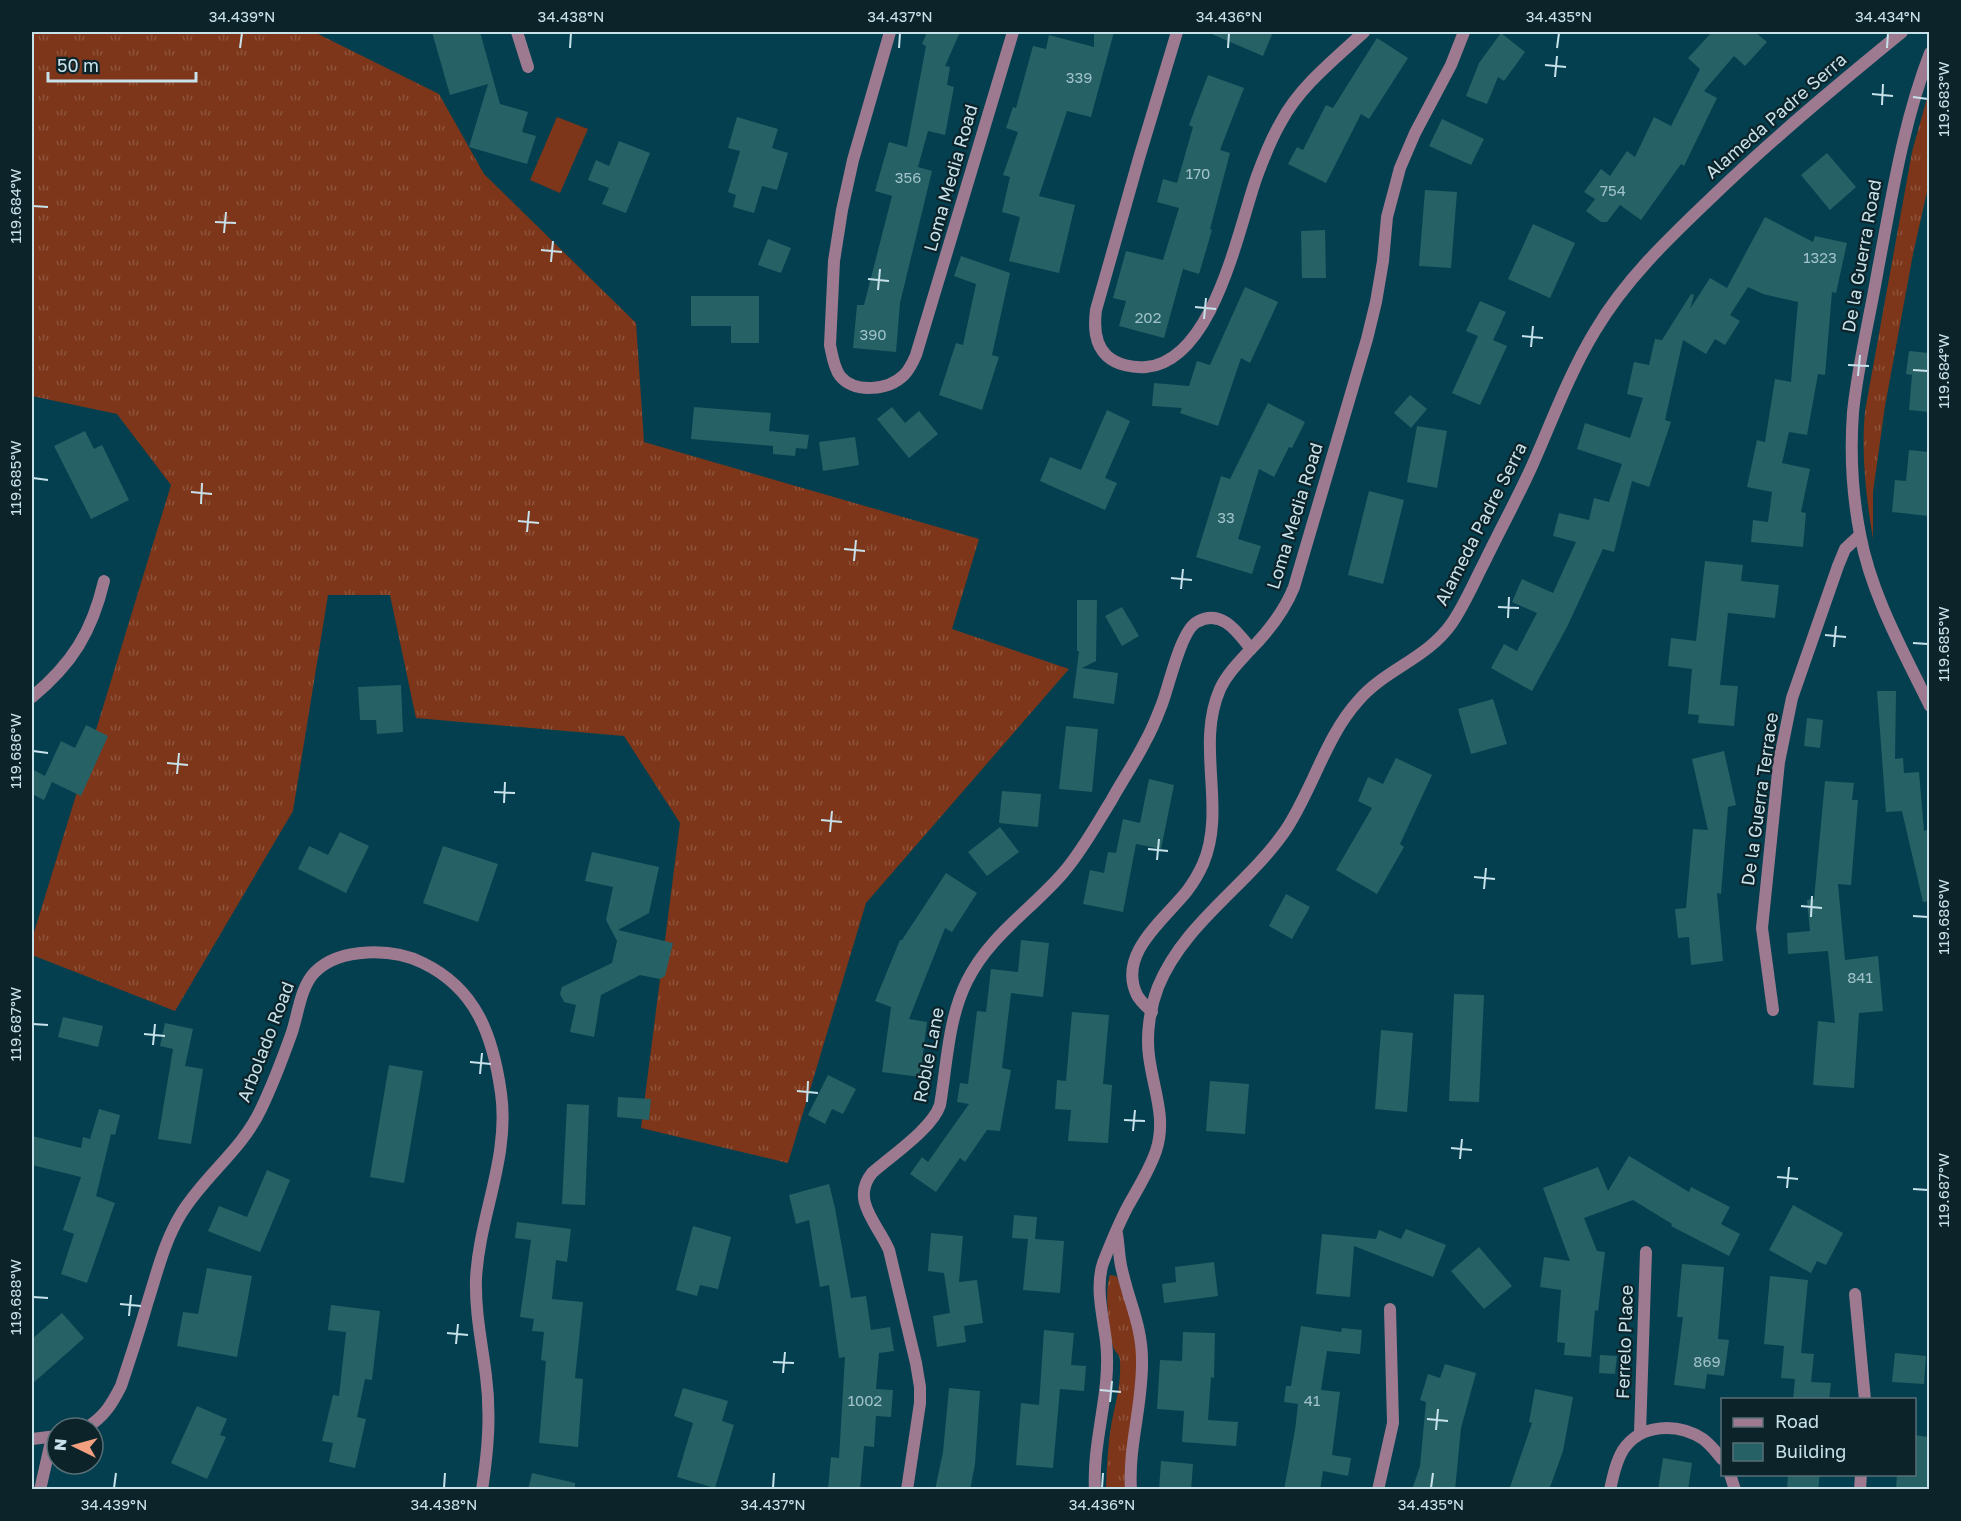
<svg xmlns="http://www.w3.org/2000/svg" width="1961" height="1521" font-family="'Golos Text',sans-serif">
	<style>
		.grass { fill: url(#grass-tufts) }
		.pitch { fill: #7d3619 }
		.building { fill: #266165 }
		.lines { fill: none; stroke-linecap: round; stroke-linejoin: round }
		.minor { stroke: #9e7a90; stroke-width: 12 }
		.tertiary { stroke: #9e7a90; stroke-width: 12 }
		.ticks { fill: none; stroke: #c8e2eb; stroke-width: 2 }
		.labels { text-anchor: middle; stroke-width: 4.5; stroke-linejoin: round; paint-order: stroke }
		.number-label { font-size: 15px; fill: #a0c2ca }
		.street-label { font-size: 18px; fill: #c8e2eb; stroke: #0d232a }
		.neatline { fill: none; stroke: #c8e2eb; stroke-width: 2 }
		.ticks-label { font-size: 15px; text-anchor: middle; fill: #c8e2eb }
	</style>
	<defs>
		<pattern id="grass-tufts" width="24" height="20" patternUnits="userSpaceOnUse" patternTransform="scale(1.5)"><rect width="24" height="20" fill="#7d3619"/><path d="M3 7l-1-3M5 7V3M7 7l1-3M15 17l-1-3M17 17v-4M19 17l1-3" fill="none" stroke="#8e533b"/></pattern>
	</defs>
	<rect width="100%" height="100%" fill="#043f4f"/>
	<g class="grass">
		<path d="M32,32H314L439,94L484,174L636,323L644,442L979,539L952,629L1069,669L866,903L788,1163L641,1128L680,823L624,736L416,718L390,595H328L293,811L175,1011L32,955V939L171,485L117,414L32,396Z"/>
		<path d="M1929,91V183L1913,254L1885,406L1873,492V539C1866,496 1861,454 1865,411L1912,152Z"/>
		<path d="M1110,1275L1116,1276L1118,1279L1135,1332L1138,1364L1126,1489L1106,1490C1107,1464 1108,1436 1114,1411C1118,1395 1121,1378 1120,1361C1120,1355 1117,1354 1114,1349C1109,1335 1104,1289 1110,1275Z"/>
	</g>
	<path class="pitch" d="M557,117L588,129L560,193L530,180Z"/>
	<g class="building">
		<path d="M432,32H480L500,104L528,112L522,132L536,136L527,164L469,147L488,84L450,95Z"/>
		<path d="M927,32H960L945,66L950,67L947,85L954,87L945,135L928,131L918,167L932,171L900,303L896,352L853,348L857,305H864L892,196L875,191L889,142L907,147L926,46L922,44Z"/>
		<path d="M1094,32H1114L1091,117L1067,111L1039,196L1075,205L1059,273L1009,261L1020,217L1002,212L1010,177L1003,175L1018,132L1006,128L1013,107L1016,108L1033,46L1046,49L1049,35L1094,47Z"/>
		<path d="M1207,32H1273L1263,56Z"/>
		<path d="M1712,32H1755L1767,42L1745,66L1734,56L1704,91L1717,98L1684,166L1681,164L1641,220L1620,205L1607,222H1601L1586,211L1595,199L1584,192L1601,169L1610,176L1627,151L1635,157L1654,117L1671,126L1700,69L1688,58Z"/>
		<path d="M1501,33L1525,52L1504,81L1498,77L1487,104L1466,96L1479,63Z"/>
		<path d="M1377,38L1408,58L1369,119L1361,114L1326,183L1288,164L1297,147L1303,150L1326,105L1333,108Z"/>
		<path d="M1208,75L1244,88L1220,150L1230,153L1210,229L1212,230L1199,274L1183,269L1164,338L1119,326L1126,301L1113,298L1126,251L1163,260L1179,208L1157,202L1163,179L1177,183L1193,127L1189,125Z"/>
		<path d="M737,117L778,129L772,148L788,153L777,190L762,186L754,213L733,207L736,195L728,192L740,151L728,148Z"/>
		<path d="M1442,119L1484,139L1471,165L1429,146Z"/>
		<path d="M619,141L650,153L626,213L602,204L609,188L588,180L596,160L609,166Z"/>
		<path d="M1827,153L1856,187L1830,210L1801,175Z"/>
		<path d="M1425,190L1457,192L1451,268L1419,266Z"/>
		<path d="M1765,217L1813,242L1815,236L1847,243L1836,293L1832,292L1825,375L1818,374L1807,435L1789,432L1782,463L1810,469L1801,512L1806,513L1803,547L1751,542L1753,520L1768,522L1772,492L1747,487L1757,440L1765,442L1775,379L1791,382L1798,302L1763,294L1748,287L1730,315L1740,321L1725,345L1715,339L1706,354L1683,340L1665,420L1671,422L1649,487L1632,481L1614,552L1603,549L1567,627L1532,691L1491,668L1504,644L1517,651L1537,613L1512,602L1522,579L1553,593L1576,542L1553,536L1559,513L1589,520L1594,498L1609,502L1622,464L1577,449L1585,423L1630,438L1643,398L1627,394L1634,362L1649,365L1655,339L1662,340L1691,294L1694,295L1690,309L1710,278L1727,288Z"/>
		<path d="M1533,224L1575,243L1550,298L1508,279Z"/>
		<path d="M1325,230L1326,278H1302L1301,231Z"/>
		<path d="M768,239L791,248L781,273L758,265Z"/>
		<path d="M961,256L1010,273L992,355L999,357L982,410L939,395L956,343L963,345L976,284L954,276Z"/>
		<path d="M1245,287L1278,302L1250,363L1241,358L1218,426L1180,413L1182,408L1152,406L1154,383L1189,386L1197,361L1210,365Z"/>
		<path d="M691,296H759V343H731V326H691Z"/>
		<path d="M1480,301L1506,312L1493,340L1507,346L1480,405L1452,393L1478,336L1466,331Z"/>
		<path d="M1909,351L1929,353V412L1909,410L1912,375L1906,374Z"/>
		<path d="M1410,395L1427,409L1411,428L1394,413Z"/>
		<path d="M1268,403L1305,422L1292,448L1289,447L1274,477L1259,469L1238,539L1261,546L1252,574L1196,557L1221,476L1230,479Z"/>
		<path d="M694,407L771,413L769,431L809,435L807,449L796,448L795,456L773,454V446L691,439Z"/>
		<path d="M892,407L905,423L919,411L938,434L909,458L877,419Z"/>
		<path d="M1107,410L1130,421L1105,478L1117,483L1105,510L1040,481L1050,457L1081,470Z"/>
		<path d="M1417,426L1447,431L1437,488L1407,482Z"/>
		<path d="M85,431L94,449L102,445L129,500L91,519L54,446Z"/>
		<path d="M855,437L859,465L823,471L819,442Z"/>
		<path d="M1909,450L1929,452V516L1892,512L1895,480L1906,481Z"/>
		<path d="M1369,491L1404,500L1383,584L1348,575Z"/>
		<path d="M1705,561L1743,565L1741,581L1779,585L1775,618L1728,613L1720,685L1738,686L1734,726L1698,723L1699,715L1688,714L1692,669L1668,666L1671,638L1696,641Z"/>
		<path d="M1077,600H1097L1096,661L1082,668L1118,673L1114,704L1073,698L1079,651H1077Z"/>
		<path d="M1122,607L1139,636L1122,646L1105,616Z"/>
		<path d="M401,685L403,732L377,734L376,720H360L358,687Z"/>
		<path d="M1877,691H1896L1895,759L1903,758L1904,773L1919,772L1924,831L1929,829V901L1923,902L1902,811L1886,812Z"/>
		<path d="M1493,699L1507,744L1471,754L1458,709Z"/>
		<path d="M1807,718L1823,720L1820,748L1804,746Z"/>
		<path d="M86,725L108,736L81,796L52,782L44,800L32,794V769L45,776L61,741L75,748Z"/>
		<path d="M1066,726L1098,729L1092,792L1059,789Z"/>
		<path d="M1724,751L1736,805L1728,807L1721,894L1717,893L1723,961L1691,965L1689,937L1678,938L1675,909L1686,908L1693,829L1708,830L1692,759Z"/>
		<path d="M1396,758L1432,775L1400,844L1404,847L1377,894L1336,870L1372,808L1358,801L1368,777L1383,784Z"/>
		<path d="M1149,779L1174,785L1161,849L1136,844L1123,912L1083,904L1090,870L1104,873L1108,852L1116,853L1123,819L1140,823Z"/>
		<path d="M1825,781L1854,783L1852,800H1858L1851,885L1838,884L1845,960L1878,956L1883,1011L1859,1013L1854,1088L1813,1085L1818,1021L1835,1023L1828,951L1788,954L1787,933L1810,931L1807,900L1814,899Z"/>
		<path d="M1002,791L1041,794L1038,827L999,823Z"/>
		<path d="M1000,827L1019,852L987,876L968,852Z"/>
		<path d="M340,832L369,846L346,893L298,869L309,846L328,855Z"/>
		<path d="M443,846L498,864L478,922L423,903Z"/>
		<path d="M592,852L659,867L649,913L618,930L673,943L665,976L660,979L640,975L601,995L594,1037L570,1032L576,1005L564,1002L560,994L562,987L612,963L617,941L606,920L613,887L585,881Z"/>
		<path d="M946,873L977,893L952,932L945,928L909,1019L927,1022L920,1077L882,1072L891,1007L875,1001L900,940H902Z"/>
		<path d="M1286,894L1310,907L1292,939L1269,926Z"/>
		<path d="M1021,940L1049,943L1043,997L1011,993L1002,1068L1011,1070L1000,1131L987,1130L965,1162L960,1158L936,1192L910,1174L922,1157L928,1162L969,1104L957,1102L960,1083L968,1084L977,1011L986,1012L991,969L1018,972Z"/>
		<path d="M1454,994L1484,995L1479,1102L1449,1101Z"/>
		<path d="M1072,1012L1109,1015L1103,1084L1112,1085L1108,1143L1068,1141L1071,1110L1055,1109L1057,1080L1066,1081Z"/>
		<path d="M63,1017L103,1026L98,1047L58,1037Z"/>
		<path d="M165,1023L193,1029L185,1066L203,1069L191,1144L158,1139L173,1049L160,1046Z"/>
		<path d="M1381,1030L1413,1033L1407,1112L1375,1109Z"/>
		<path d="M389,1065L423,1071L404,1183L370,1177Z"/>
		<path d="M828,1075L856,1089L843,1114L832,1109L825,1124L808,1115Z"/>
		<path d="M1210,1081L1249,1084L1245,1134L1206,1131Z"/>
		<path d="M618,1097L651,1099L649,1120L617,1117Z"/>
		<path d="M567,1104L589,1105L585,1205L562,1204Z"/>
		<path d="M99,1109L120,1115L115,1135L111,1134L96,1196L115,1203L87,1283L61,1274L74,1234L63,1230L81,1177L32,1165V1136L81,1148L83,1137L90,1139Z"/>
		<path d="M1629,1156L1689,1192L1691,1187L1730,1207L1721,1224L1740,1234L1729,1256L1671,1226L1672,1224L1633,1200L1584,1218L1597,1251L1605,1252L1598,1311L1595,1310L1591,1357L1564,1355L1565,1343L1557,1342L1561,1290L1540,1287L1544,1257L1570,1261L1543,1188L1598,1167L1608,1191Z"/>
		<path d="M267,1170L290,1180L260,1252L208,1231L219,1206L247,1217Z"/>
		<path d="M829,1184L835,1208L851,1298L866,1296L871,1330L890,1327L894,1351L879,1353L876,1389L893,1390L891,1417L876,1416L874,1447L864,1446L860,1490H828L831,1457L839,1458L845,1357L839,1358L829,1285L820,1287L809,1220L796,1224L789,1195Z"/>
		<path d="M1793,1205L1843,1233L1826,1265L1817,1261L1811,1273L1769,1250Z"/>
		<path d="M1014,1215L1037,1217L1035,1239L1064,1241L1060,1293L1023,1290L1028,1239L1012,1238Z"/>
		<path d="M517,1222L571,1229L567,1262L556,1260L552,1299L583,1302L575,1378L583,1379L578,1447L539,1443L546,1361L541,1360L544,1332L532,1331L534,1319L520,1317L531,1240L515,1238Z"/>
		<path d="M693,1226L731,1237L718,1289L700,1285L697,1296L676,1290Z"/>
		<path d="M1406,1229L1446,1245L1433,1277L1354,1246L1350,1297L1316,1294L1322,1234L1376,1239L1379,1230L1401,1239Z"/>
		<path d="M931,1233L963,1236L959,1282L977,1280L983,1323L964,1326L966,1342L937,1347L933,1316L950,1313L944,1273L928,1271Z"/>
		<path d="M1479,1247L1512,1286L1484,1309L1451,1271Z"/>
		<path d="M1214,1262L1218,1296L1164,1303L1162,1284L1176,1282L1175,1267Z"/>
		<path d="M1682,1264L1724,1267L1718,1339L1729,1340L1724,1376L1707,1374L1705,1389L1674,1385L1683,1317H1677Z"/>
		<path d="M207,1268L252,1276L237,1357L177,1346L183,1312L198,1314Z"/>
		<path d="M1770,1276L1808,1280L1801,1353L1814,1354L1811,1382L1831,1383L1829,1400H1793L1795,1379L1781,1378L1784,1346L1764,1344Z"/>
		<path d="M331,1305L380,1311L372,1380L365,1379L357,1417L366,1419L355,1468L329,1462L333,1443L322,1441L333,1395L339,1396L346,1332L328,1330Z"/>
		<path d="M62,1313L84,1338L32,1384V1339Z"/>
		<path d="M1301,1326L1341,1332L1342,1328L1362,1330L1360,1354L1327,1351L1321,1390L1340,1392L1332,1455L1351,1458L1348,1476L1323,1471L1320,1490H1284L1295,1430L1298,1404L1284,1402L1286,1386H1291Z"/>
		<path d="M1044,1330L1074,1333L1071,1365L1086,1366L1084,1391L1060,1389L1053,1468L1016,1465L1021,1403L1039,1405Z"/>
		<path d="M1183,1332L1215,1333L1214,1378L1211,1377L1208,1420L1238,1422L1236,1446L1182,1442L1184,1411L1157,1409L1160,1360L1182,1361Z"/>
		<path d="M1895,1353L1926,1356L1924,1384L1892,1382Z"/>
		<path d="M1600,1355L1617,1356L1615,1374L1599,1373Z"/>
		<path d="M1445,1364L1476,1373L1461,1428L1455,1490H1412L1420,1466L1426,1402L1420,1400L1428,1374L1440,1378Z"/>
		<path d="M683,1388L728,1401L722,1421L734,1425L715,1488L677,1477L693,1423L674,1416Z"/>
		<path d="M949,1388L980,1391L975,1464L970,1490H935L943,1452Z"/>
		<path d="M1535,1389L1573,1397L1563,1451L1549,1490H1509L1532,1423L1529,1422Z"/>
		<path d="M197,1406L227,1419L220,1435L226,1437L207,1479L171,1463Z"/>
		<path d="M1914,1435L1929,1437V1490H1896L1897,1474H1914Z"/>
		<path d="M1663,1458L1692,1463L1688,1490H1658Z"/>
		<path d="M1161,1461L1193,1464L1191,1490H1159Z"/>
		<path d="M532,1473L575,1483V1490H528Z"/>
		<path d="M1788,1474H1820L1818,1490H1787Z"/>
	</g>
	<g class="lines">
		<g class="minor">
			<path d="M517,32L528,67"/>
			<path d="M890,32L853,160L842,210L834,261L830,345C832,355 834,368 840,376C855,394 889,390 904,375C909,370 913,362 916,355L1013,32"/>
			<path d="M1177,32L1139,158L1096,310C1094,326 1094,344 1107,356C1117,365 1133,368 1146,367C1214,361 1238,229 1257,176C1264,157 1271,139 1281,122C1300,86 1335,59 1364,32"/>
			<path d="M1930,53C1903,123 1892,196 1878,269C1870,316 1858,364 1853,412C1850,453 1852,493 1860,534C1871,594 1903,651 1930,706"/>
			<path d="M32,697C72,664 92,632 104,581"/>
			<path d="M1773,1010L1762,928L1779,762L1792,698L1838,566L1845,549L1860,535"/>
			<path d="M1152,1012C1147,1007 1140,1001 1137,995C1117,954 1164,920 1187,891C1193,883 1199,873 1203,864C1227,808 1195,746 1220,689C1227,674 1239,662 1250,650C1269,631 1284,612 1294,587L1367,339L1376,302L1383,261L1387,217L1400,168L1415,133L1451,65L1464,32"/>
			<path d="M1855,1294L1865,1400"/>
			<path d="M86,1428C104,1417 112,1404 121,1386C130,1359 139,1332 147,1304C157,1273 164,1242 181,1214C204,1176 242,1150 261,1109C272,1086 282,1060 291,1035C298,1016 300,987 315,972C340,947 393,948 423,963C477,989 493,1037 501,1093C510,1158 479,1216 476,1279C475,1312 482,1344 486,1376C491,1415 488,1450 482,1490"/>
			<path d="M1640,1433L1646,1252"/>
			<path d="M32,1439L57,1436"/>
			<path d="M1730,1474L1735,1490"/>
			<path d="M40,1490L52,1437"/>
			<path d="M907,1490L920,1403V1387L916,1363L889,1250C878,1224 850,1200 872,1173C891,1156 932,1129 940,1105C947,1064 948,1019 967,981C989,936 1031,910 1063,873C1082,851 1096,825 1111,801C1122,781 1135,762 1145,742C1152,730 1157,717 1162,704C1169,686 1181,630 1197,622C1222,608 1238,633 1251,649"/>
			<path d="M1378,1490L1393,1423L1390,1309"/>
			<path d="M1610,1490C1613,1476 1616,1462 1623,1450C1641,1423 1678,1423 1703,1439C1711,1445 1716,1452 1722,1459"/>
			<path d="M1860,1490L1861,1474"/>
		</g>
		<g class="tertiary">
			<path d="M1117,1234C1119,1246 1119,1259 1122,1270C1129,1302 1142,1326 1142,1360C1143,1404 1128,1446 1131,1490"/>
			<path d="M1095,1490C1092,1440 1112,1391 1106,1341C1103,1316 1095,1288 1103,1263C1110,1245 1119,1223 1128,1206C1138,1188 1149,1171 1156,1151C1167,1118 1153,1089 1149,1056C1146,1034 1150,1008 1158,987C1184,923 1247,886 1285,831C1312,791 1326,736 1358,701C1385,669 1427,659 1452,623C1465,604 1474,582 1485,561C1500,530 1517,499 1532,466C1552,421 1569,374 1595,331C1625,280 1667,240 1710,199C1771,140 1836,86 1902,32"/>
		</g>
	</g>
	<path class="ticks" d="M240,48L242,33M570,48L571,33M899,48L900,33M1228,48L1229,33M1557,48L1559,33M1887,48L1888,33M1545,65L1566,67M1555,77L1557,56M1872,94L1893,96M1913,97L1928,99M1882,105L1883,84M33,206L48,207M215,222L236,223M224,233L226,212M541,250L562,252M551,262L553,241M868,279L889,281M878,290L880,269M1195,307L1216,309M1204,319L1206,298M1522,336L1543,338M1531,347L1533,326M1848,365L1869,366M1913,370L1928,371M1858,376L1860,355M33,478L48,480M191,492L212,494M201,504L202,483M518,521L539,523M527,532L529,511M844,549L865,551M854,561L856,540M1171,578L1192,580M1181,589L1183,569M1498,607L1519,608M1508,618L1509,597M1825,635L1846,637M1913,643L1928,644M1834,647L1836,626M33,751L48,753M167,763L188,765M177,774L179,753M494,792L515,793M504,803L505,782M821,820L842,822M830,832L832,811M1148,849L1168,851M1157,860L1159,839M1474,877L1495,879M1484,889L1486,868M1801,906L1822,908M1913,916L1928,917M1811,917L1812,896M33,1024L48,1025M144,1034L165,1036M153,1045L155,1024M470,1062L491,1064M480,1074L482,1053M797,1091L818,1093M807,1102L808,1081M1124,1120L1145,1121M1133,1131L1135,1110M1451,1148L1472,1150M1460,1159L1462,1139M1777,1177L1798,1179M1787,1188L1789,1167M1913,1189L1928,1190M33,1297L48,1298M120,1304L141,1306M129,1316L131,1295M447,1333L468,1335M456,1344L458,1324M773,1362L794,1363M783,1373L785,1352M1100,1390L1121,1392M1110,1402L1112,1381M1427,1419L1448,1421M1436,1430L1438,1409M114,1488L116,1473M444,1488L445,1473M773,1488L774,1473M1102,1488L1103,1473M1431,1488L1433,1473"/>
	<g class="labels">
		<g class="number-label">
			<text x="1079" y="83">339</text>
			<text x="1198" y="179">170</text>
			<text x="908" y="183">356</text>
			<text x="1613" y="196">754</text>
			<text x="1820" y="263">1323</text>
			<text x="1148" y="323">202</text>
			<text x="873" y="340">390</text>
			<text x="1226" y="523">33</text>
			<text x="1860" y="983">841</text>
			<text x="1707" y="1367">869</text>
			<text x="865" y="1406">1002</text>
			<text x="1312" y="1406">41</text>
		</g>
		<g class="street-label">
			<text transform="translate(1776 116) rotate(-41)" y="6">Alameda Padre Serra</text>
			<text transform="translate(951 178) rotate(-74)" y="6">Loma Media Road</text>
			<text transform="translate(1862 256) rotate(-80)" y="6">De la Guerra Road</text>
			<text transform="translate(1295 516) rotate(-73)" y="6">Loma Media Road</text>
			<text transform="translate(1481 524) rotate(-63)" y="6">Alameda Padre Serra</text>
			<text transform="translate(1760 799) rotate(-82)" y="6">De la Guerra Terrace</text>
			<text transform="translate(266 1042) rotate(-69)" y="6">Arbolado Road</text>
			<text transform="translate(929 1055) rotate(-79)" y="6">Roble Lane</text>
			<text transform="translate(1625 1342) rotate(-88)" y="6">Ferrelo Place</text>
		</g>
	</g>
	<rect width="1961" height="1521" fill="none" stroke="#0d232a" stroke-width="66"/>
	<rect x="1721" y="1398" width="195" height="78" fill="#0d232a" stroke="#586f77" stroke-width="1.5"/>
	<rect x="1733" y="1418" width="30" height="9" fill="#9e7a90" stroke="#586f77" stroke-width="1.5"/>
	<text x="1775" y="1428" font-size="18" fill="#c8e2eb">Road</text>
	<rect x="1733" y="1443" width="30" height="18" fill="#266165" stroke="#586f77" stroke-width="1.5"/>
	<text x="1775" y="1458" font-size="18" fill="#c8e2eb">Building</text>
	<g transform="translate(75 1446) rotate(275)"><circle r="28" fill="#0d232a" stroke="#586f77" stroke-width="1.5"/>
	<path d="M0-4.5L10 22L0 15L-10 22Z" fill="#f2a080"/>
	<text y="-9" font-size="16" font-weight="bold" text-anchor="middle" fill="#c8e2eb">N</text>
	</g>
	<path d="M48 72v9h148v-9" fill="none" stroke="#c8e2eb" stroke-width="3"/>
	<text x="57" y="72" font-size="18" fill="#c8e2eb" stroke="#0d232a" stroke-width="4.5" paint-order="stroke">50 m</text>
	<rect x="33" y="33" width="1895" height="1455" class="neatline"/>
	<g class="ticks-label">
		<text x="242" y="22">34.439°N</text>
		<text x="571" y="22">34.438°N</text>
		<text x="900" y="22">34.437°N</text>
		<text x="1229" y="22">34.436°N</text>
		<text x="1559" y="22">34.435°N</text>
		<text x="1888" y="22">34.434°N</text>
		<text transform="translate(1944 99) rotate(-90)" y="5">119.683°W</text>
		<text transform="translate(16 206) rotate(-90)" y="5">119.684°W</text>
		<text transform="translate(1944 371) rotate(-90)" y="5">119.684°W</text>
		<text transform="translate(16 478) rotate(-90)" y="5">119.685°W</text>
		<text transform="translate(1944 644) rotate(-90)" y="5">119.685°W</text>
		<text transform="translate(16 751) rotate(-90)" y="5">119.686°W</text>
		<text transform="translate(1944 917) rotate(-90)" y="5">119.686°W</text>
		<text transform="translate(16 1024) rotate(-90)" y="5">119.687°W</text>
		<text transform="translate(1944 1190) rotate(-90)" y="5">119.687°W</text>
		<text transform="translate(16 1297) rotate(-90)" y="5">119.688°W</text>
		<text x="114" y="1510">34.439°N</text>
		<text x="444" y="1510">34.438°N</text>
		<text x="773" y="1510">34.437°N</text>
		<text x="1102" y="1510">34.436°N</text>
		<text x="1431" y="1510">34.435°N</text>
	</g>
</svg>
